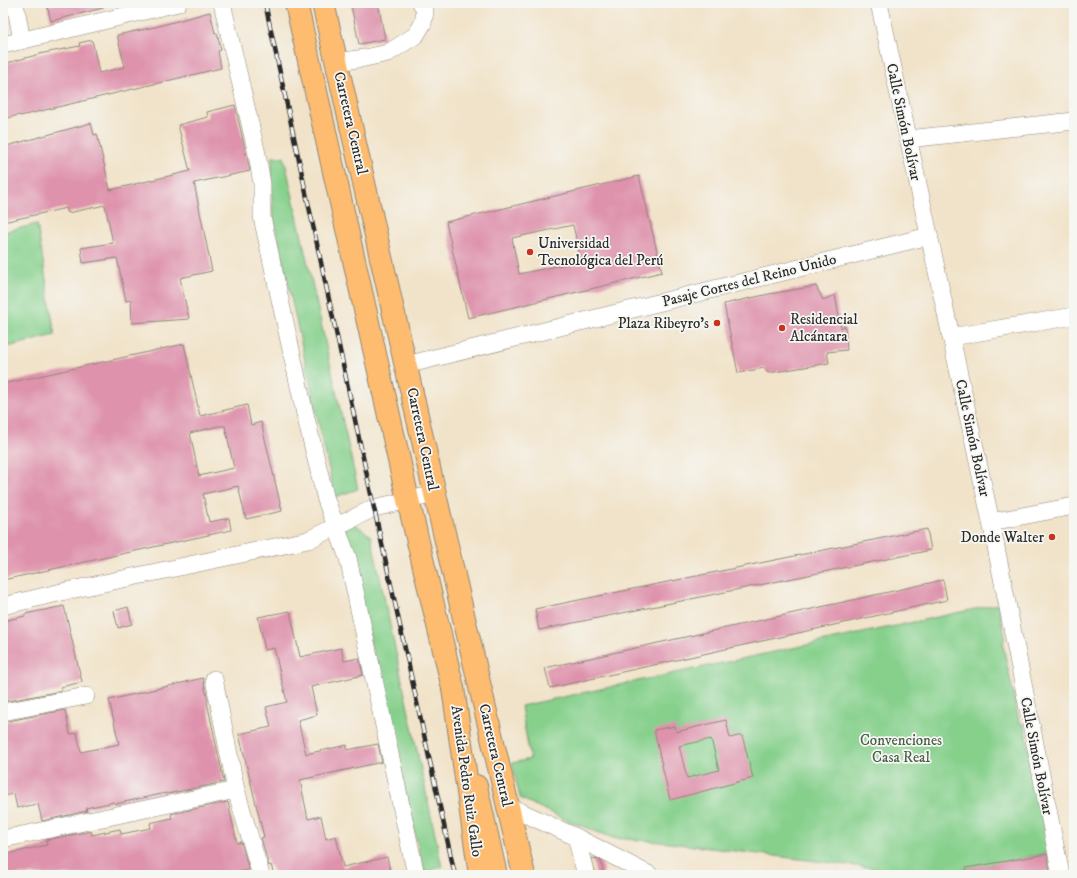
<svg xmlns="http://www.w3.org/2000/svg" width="1077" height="878" font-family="'IM FELL DW Pica',serif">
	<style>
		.green { fill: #86d08c; stroke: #587e5c }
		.building { fill: #de92ac; fill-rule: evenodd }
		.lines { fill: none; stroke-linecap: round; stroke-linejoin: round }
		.minor-casing { stroke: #8e877a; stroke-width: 18 }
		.major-casing { stroke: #8e877a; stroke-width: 24 }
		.highway-casing { stroke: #8e877a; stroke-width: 24 }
		.minor { stroke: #fff; stroke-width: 17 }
		.major { stroke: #fdbc70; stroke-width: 22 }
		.highway { stroke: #fdbc70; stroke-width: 22 }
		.rail-casing { stroke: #2b2b2b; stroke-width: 4.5 }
		.rail { stroke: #f6f6f2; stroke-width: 3; stroke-dasharray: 9; stroke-linecap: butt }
		.poi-dot { fill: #c8321e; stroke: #f6f6f2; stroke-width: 1.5 }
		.labels { text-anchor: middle; stroke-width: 3.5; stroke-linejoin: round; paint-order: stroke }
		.street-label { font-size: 15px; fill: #2b2b2b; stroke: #f6f6f2 }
		.poi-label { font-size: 15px; fill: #2b2b2b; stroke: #f6f6f2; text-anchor: start }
		.park-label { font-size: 15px; fill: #465d48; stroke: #f6f6f2 }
	</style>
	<rect width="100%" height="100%" fill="#f6f6f2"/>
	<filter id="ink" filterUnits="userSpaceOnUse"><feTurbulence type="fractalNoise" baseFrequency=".025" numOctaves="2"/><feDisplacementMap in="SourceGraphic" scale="8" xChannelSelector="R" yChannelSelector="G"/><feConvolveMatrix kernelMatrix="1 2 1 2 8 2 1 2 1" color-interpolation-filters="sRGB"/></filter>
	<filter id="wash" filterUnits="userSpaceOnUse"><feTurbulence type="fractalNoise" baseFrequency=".012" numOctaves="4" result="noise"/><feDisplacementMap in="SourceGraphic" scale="16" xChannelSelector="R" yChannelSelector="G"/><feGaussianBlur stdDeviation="0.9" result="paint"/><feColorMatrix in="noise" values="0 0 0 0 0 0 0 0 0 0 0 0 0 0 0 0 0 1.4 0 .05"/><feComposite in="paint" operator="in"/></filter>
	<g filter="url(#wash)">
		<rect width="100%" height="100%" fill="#f1e3c9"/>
		<g class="green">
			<path d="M272,157H284L358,489L335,497L272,211Z"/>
			<path d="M37,224L55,335L3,348V232Z"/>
			<path d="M352,522L371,536L442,867L424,872L344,529Z"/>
			<path d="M998,604L1005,636L1003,645L1019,721L1024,725L1050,853L945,873H913L661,842L613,838L566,820L520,798L512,763L530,759L521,706Z"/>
		</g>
		<g id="blocks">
			<g class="building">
				<path d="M57,3H102L103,8L51,21L47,6Z"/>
				<path d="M360,3H378L385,39L359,44L351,5Z"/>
				<path d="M210,12L215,33H217L221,50L218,51L221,68L20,116L19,115L3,119V64L44,53L80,46L79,43L92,40L99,73L125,67L117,35L155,27Z"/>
				<path d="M235,105L250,171L194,183L212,271L180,278L189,319L132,323L131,300L126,301L117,258L83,263L81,248L113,243L105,205L68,213L66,208L3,222V147L91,123L94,135L97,134L110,190L190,171L178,125L208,117L207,112Z"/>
				<path d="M639,176L662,272L468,318L446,222ZM573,225L581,261L519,274L512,238Z"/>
				<path d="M816,286L823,300L835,295L841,328L845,326L847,350L827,352L829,363L768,373L764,368L738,373L724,304L769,294Z"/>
				<path d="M184,344L200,416L247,405L251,425L261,422L282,511L246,519L238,486L203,494L209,522L229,518L231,530L3,580V384ZM219,426H225L234,468L199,476L190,433Z"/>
				<path d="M927,529L931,550L539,630L535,609Z"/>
				<path d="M943,580L947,600L550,688L545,668Z"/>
				<path d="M64,606L82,682L61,687V691L3,702V621L25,616V614Z"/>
				<path d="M128,607L132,624L118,628L114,611Z"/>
				<path d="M290,611L300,657L341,648L344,661L359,658L363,675L311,687L317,715L298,720L306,754L347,745V750L378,744L382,762L300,780L308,819L321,816L326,839L336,836L343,867L387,857L391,875H274L271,865L269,866L261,838L264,837L239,734L271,727L266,707L287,702L274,648L265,650L258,617Z"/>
				<path d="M203,678L208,701L207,702L224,782L167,794L166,793L115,804L114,802L86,808L87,811L42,821L38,804L17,808L14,794L3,796V722L65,710L70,734L77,733L81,752L119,744L109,700Z"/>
				<path d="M726,720L730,738L742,735L753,778L670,800L654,730L675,726L676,732ZM711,739L719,770L687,778L679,746Z"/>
				<path d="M228,802L237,843L241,842L249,870L240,872V875H3V855L47,845L46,840L91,831L92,835L120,829L121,834L151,828L150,823L172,818L171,814Z"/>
				<path d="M1047,854L1050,871L1029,875H967L966,868Z"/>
				<path d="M596,858L601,861L604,875H596L592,859Z"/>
			</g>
		</g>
	</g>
	<g filter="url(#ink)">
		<use href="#blocks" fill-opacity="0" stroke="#8e877a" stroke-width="1"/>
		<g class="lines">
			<defs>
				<g id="minor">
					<path d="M15,3L22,41"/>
					<path d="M222,3L257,154L262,184V217L305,414L326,500L348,558L416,875"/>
					<path d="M879,3L991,522L1061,875"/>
					<path d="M3,45L178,3"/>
					<path d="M337,62L365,58L388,53L416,35L423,23L425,11L421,3"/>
					<path d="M908,139L1074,121"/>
					<path d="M951,337L1074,316"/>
					<path d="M406,365L929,236"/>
					<path d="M991,522L1074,506"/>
					<path d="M3,606L66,591L308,540L374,508L435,494"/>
					<path d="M214,679L236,790L261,875"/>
					<path d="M3,712L86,696"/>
					<path d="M508,806L576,837L586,875"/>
					<path d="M576,837L650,875"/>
					<path d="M3,839L236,790"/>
				</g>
				<path id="major" d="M476,786L496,875"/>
				<g id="highway">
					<path d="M296,3L408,500L453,688L480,875"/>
					<path d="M323,3L435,494L524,875"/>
				</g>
			</defs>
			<use href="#minor" class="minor-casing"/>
			<use href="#major" class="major-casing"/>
			<use href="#highway" class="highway-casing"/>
			<use href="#minor" class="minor"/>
			<use href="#major" class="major"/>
			<use href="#highway" class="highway"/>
			<defs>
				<path id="rail" d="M265,3L374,508L455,875"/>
			</defs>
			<use href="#rail" class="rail-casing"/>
			<use href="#rail" class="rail"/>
		</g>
	</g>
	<g class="poi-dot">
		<circle cx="530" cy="252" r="4"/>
		<circle cx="717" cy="323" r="4"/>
		<circle cx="782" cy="328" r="4"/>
		<circle cx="1052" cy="537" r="4"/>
	</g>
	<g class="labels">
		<g class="street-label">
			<text transform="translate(904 122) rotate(78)" y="5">Calle Simón Bolívar</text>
			<text transform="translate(351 123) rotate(77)" y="5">Carretera Central</text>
			<text transform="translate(749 280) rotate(-14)" y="5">Pasaje Cortes del Reino Unido</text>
			<text transform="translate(973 438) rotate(78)" y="5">Calle Simón Bolívar</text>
			<text transform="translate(423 439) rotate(78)" y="5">Carretera Central</text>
			<text transform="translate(496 755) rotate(77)" y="5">Carretera Central</text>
			<text transform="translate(1037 756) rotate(79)" y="5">Calle Simón Bolívar</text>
			<text transform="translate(467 781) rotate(82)" y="5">Avenida Pedro Ruiz Gallo</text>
		</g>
		<g class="poi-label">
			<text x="538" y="248">Universidad<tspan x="538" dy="17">Tecnológica del Perú</tspan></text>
			<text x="790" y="324">Residencial<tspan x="790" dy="17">Alcántara</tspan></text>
			<text x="709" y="328" text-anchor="end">Plaza Ribeyro’s</text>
			<text x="1044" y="542" text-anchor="end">Donde Walter</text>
		</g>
		<g class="park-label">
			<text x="901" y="745">Convenciones<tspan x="901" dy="17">Casa Real</tspan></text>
		</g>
	</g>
	<rect width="1077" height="878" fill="none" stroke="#f6f6f2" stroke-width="16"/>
</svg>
